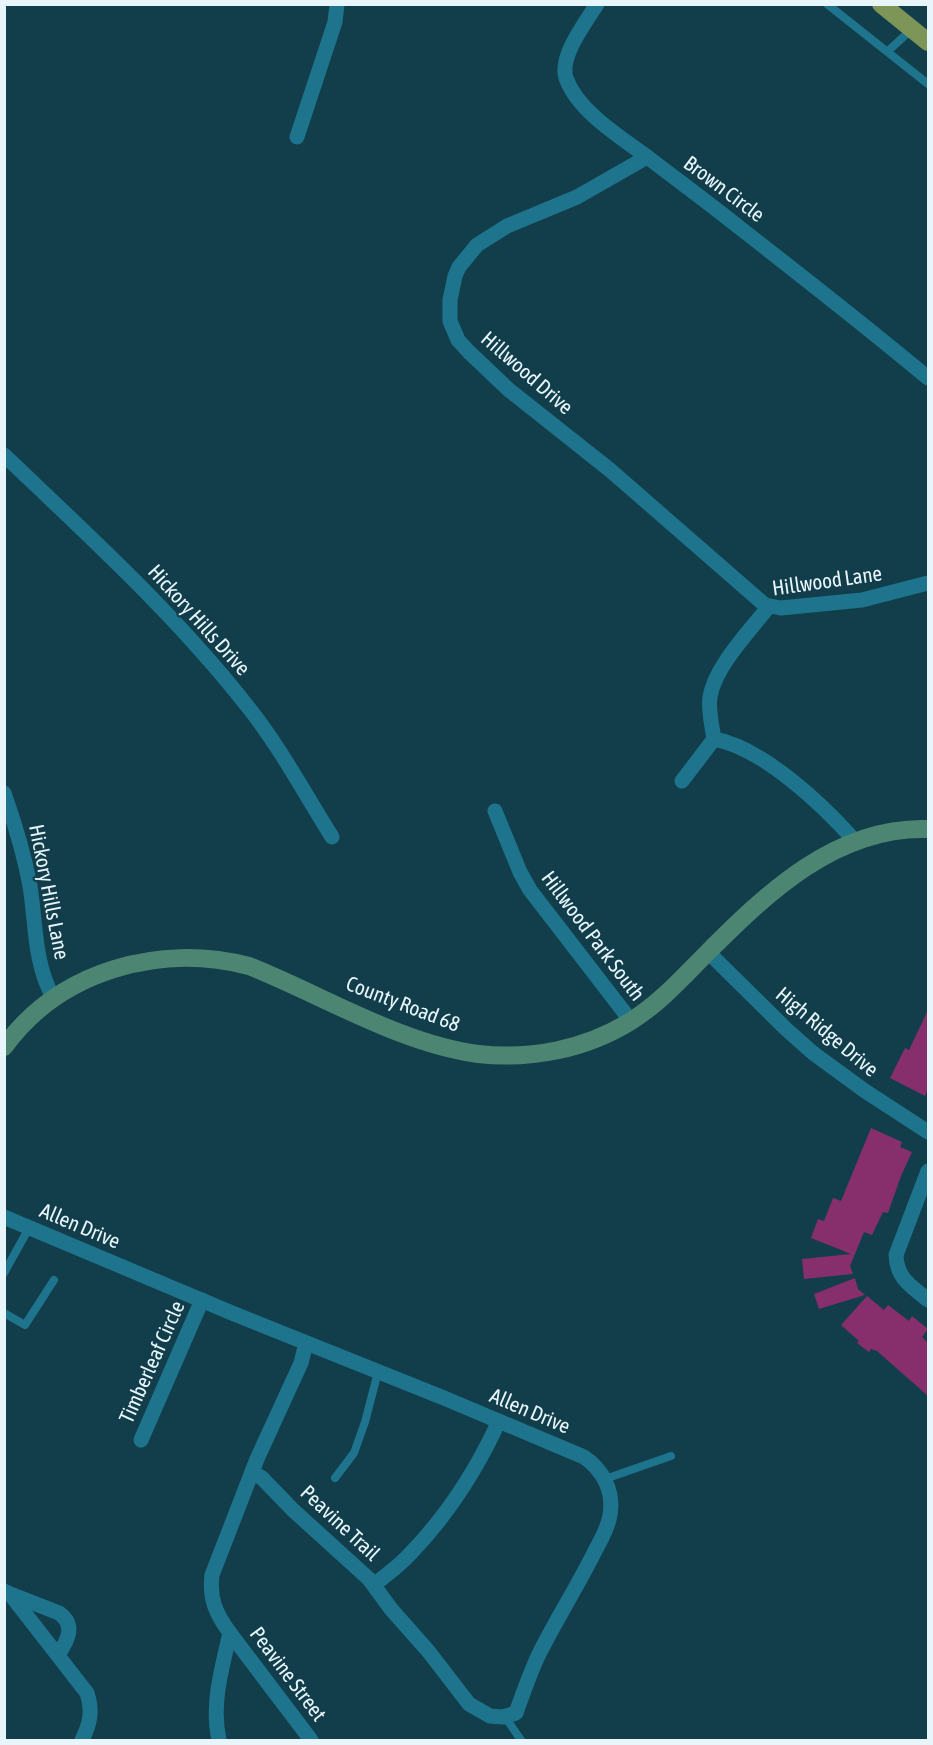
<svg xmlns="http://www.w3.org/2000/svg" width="933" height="1745" font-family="'Asap Condensed',sans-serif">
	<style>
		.building { fill: #872e6c }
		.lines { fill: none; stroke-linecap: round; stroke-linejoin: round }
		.lane { stroke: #1e748d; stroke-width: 8 }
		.street { stroke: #1e748d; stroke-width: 15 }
		.secondary { stroke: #4d8573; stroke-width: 18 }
		.primary { stroke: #7d9658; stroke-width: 18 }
		.labels { text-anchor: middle; stroke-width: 4.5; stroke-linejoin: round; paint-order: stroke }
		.street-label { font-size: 21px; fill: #e8f6fc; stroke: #123e4b }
	</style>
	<rect width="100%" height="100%" fill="#123e4b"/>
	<g class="building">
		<path d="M928,1010V1089L925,1096L890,1078L905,1048L909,1050Z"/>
		<path d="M871,1128L902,1142L900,1147L912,1152L901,1176L888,1213L883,1212L872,1235L864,1232L850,1266L853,1274L804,1279L802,1259L851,1254L811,1238L818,1219L824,1221L833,1198L841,1201Z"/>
		<path d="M855,1278L858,1289L865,1295L819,1309L814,1294Z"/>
		<path d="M867,1296L884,1310L888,1305L909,1321L912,1316L928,1329L922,1337L928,1343V1396L877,1351L871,1349L869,1352L857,1343L859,1341L841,1325Z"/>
	</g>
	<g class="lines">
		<g class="lane">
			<path d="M827,4L928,84"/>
			<path d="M888,51L911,30"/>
			<path d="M4,1273L29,1228"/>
			<path d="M4,1313L25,1325L54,1280"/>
			<path d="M335,1478L354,1453L365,1422L378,1372"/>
			<path d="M605,1479L671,1456"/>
			<path d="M505,1717L521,1740"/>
		</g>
		<g class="street">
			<path d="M597,4C586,22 559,56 566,78C578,112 622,138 650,159C680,182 710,204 740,228C803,277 867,327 928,378"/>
			<path d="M297,137L335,22L337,4"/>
			<path d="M647,157L577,197L507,226L477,245L459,267L455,276L450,300V321L458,340L469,352L509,390L610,470L765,605L781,608L862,600L928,583"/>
			<path d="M4,455C89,536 176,615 248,707C280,747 305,794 332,837"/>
			<path d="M714,739C763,748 822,804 855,841"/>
			<path d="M714,739C712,726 708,710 710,697C715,666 750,631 769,606"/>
			<path d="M682,781L714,739"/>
			<path d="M4,793C15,824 24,854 30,886C36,924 34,965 54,999"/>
			<path d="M495,811L520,872L530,890L631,1021"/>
			<path d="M708,952L786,1029L813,1053L865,1091L928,1132"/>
			<path d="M928,1171L896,1255C897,1279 911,1286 928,1300"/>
			<path d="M4,1217L232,1313L444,1398L584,1457C603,1470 614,1491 610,1515C608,1529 600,1541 594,1553C577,1587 556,1620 539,1654C530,1673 523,1693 516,1713L503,1717L490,1716L469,1704L429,1652L391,1609L369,1579L293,1510L262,1478L252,1472"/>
			<path d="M141,1440L202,1300"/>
			<path d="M374,1585C386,1575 399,1566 409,1555C446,1517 477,1469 499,1421"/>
			<path d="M4,1591L10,1594L87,1693C93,1711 90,1724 82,1740"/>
			<path d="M13,1595L59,1613C76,1625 68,1640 58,1655"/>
			<path d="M230,1633L311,1740"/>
			<path d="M219,1740C211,1704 222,1668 230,1633C216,1614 209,1599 212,1575L257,1459L301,1363L306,1343"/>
		</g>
		<path class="secondary" d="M4,1047C60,970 160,943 249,966C322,995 401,1044 478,1054C531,1060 586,1049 631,1021C660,1003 682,978 706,954C767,893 836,826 928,829"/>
		<path class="primary" d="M881,4L928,42"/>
	</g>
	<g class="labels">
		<g class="street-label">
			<text transform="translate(724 189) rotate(37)" y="7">Brown Circle</text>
			<text transform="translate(527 373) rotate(41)" y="7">Hillwood Drive</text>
			<text transform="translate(827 581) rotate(-8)" y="7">Hillwood Lane</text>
			<text transform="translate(199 620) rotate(48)" y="7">Hickory Hills Drive</text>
			<text transform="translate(49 892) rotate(79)" y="7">Hickory Hills Lane</text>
			<text transform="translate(593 936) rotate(53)" y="7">Hillwood Park South</text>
			<text transform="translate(403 1004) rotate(21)" y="7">County Road 68</text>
			<text transform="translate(827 1032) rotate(40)" y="7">High Ridge Drive</text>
			<text transform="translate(80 1226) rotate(23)" y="7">Allen Drive</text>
			<text transform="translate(152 1362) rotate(-66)" y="7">Timberleaf Circle</text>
			<text transform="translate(530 1411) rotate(23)" y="7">Allen Drive</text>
			<text transform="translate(340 1523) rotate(43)" y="7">Peavine Trail</text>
			<text transform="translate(288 1674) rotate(53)" y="7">Peavine Street</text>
		</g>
	</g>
	<rect width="933" height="1745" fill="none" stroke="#e8f6fc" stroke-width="12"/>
</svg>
